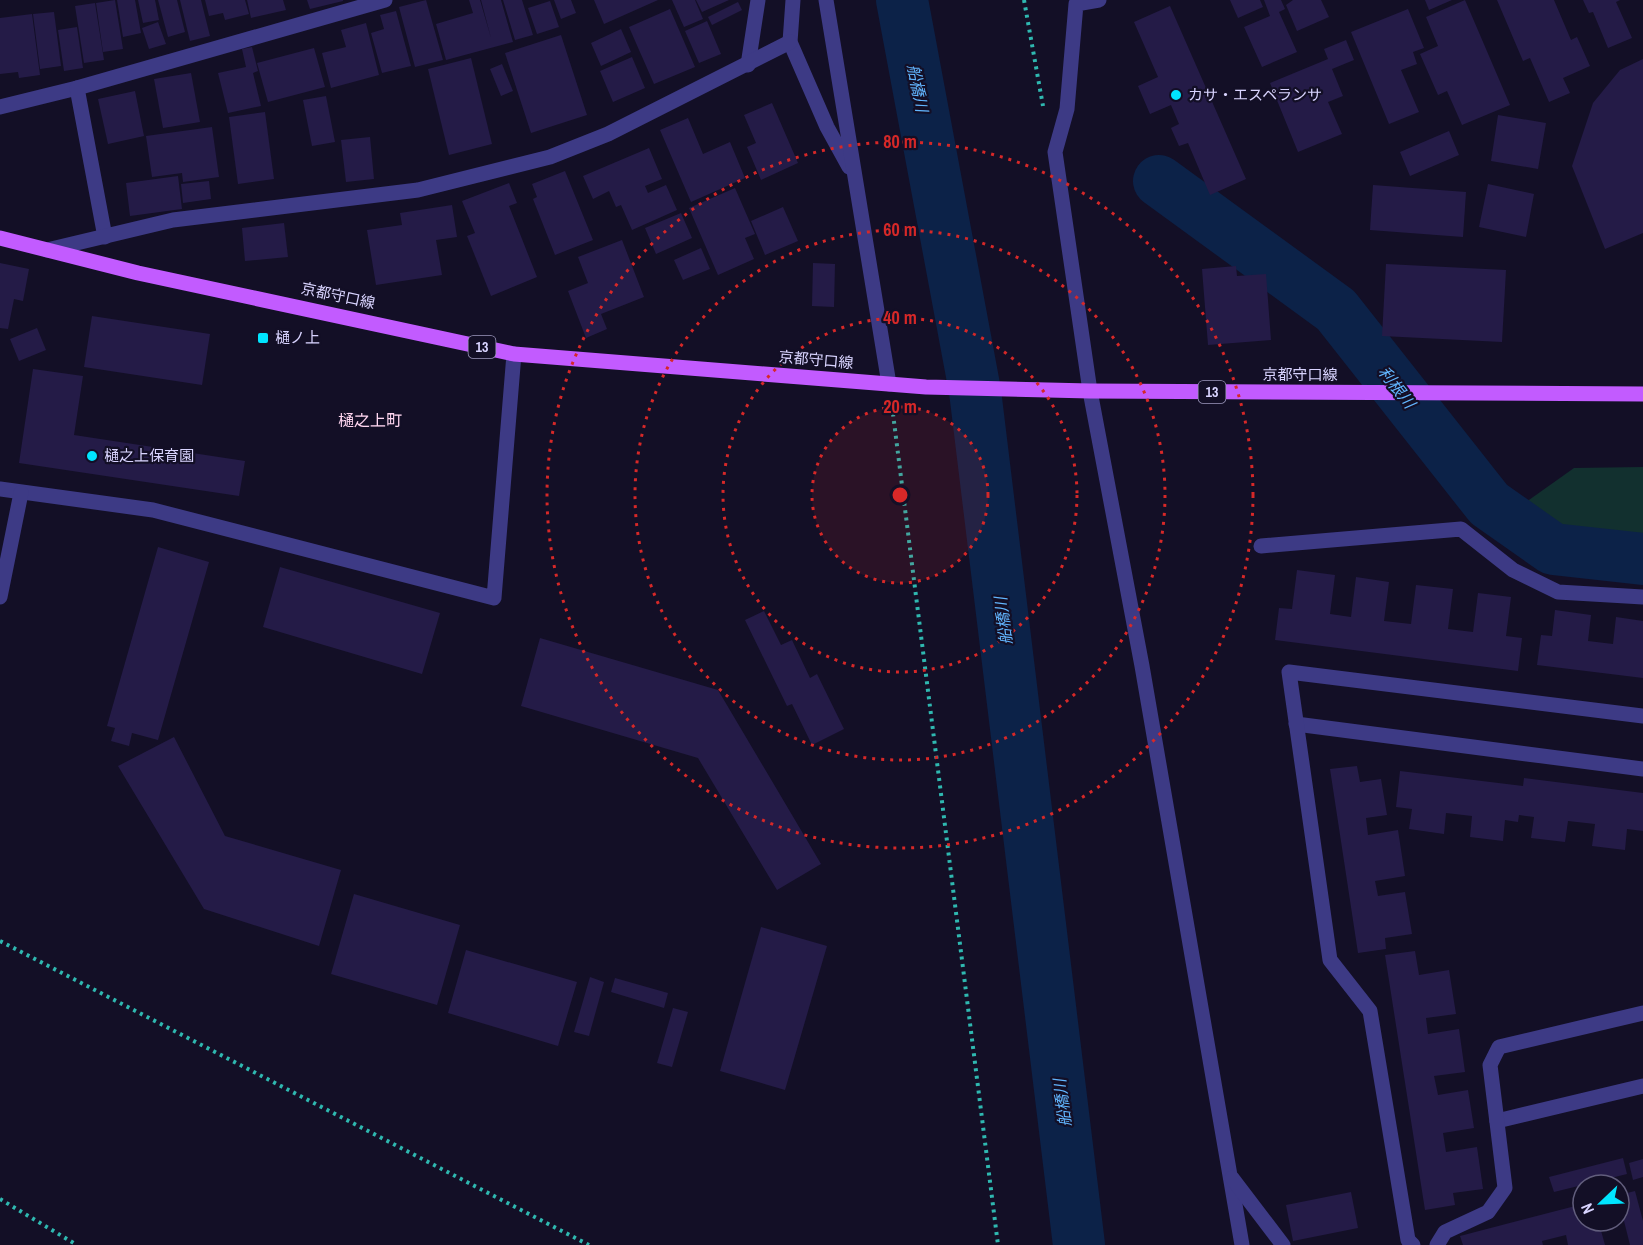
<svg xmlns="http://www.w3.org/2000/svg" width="1643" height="1245" font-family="'Archivo Narrow','Noto Sans JP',sans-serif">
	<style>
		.green { fill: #12302f }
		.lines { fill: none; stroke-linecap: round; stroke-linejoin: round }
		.river { stroke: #0c2248; stroke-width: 52 }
		.building { fill: #241b47 }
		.path { stroke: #2fb8b0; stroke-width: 4; stroke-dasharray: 3 4.5; stroke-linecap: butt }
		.street { stroke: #3d3a85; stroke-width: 15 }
		.primary { stroke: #c25bff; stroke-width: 15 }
		.ring { fill: none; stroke: #d62828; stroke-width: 3; stroke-dasharray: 3 6 }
		.poi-dot { fill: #00e5ff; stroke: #130f26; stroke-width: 2 }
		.labels { text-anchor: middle; stroke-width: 4.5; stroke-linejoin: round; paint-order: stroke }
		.shield { fill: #130f26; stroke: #9e99be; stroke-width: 1.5 }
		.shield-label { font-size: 14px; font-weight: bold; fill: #d9d4ff }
		.poi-label { font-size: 15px; fill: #d9d4ff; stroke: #130f26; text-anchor: start }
		.street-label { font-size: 15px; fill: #d9d4ff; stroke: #130f26 }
		.water-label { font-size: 16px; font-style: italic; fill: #62b6ff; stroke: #130f26 }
		.neighbourhood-label { font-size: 16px; fill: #ffd6f0; stroke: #130f26 }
		.centre { fill: #d62828; stroke: #130f26; stroke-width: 3 }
		.ring-label { font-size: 18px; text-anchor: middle; font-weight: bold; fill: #d62828; stroke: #130f26; stroke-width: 4.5; stroke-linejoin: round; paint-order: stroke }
	</style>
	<rect width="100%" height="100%" fill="#130f26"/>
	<path class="green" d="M1643,467V546L1566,538L1522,505L1574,468Z"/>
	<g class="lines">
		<g class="river">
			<path d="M902,0L975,391L1079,1245"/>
			<path d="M1159,181L1336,310L1489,504L1553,549L1643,559"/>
		</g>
	</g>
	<g class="building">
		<path d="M115,0L123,49L103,52L96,3Z"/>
		<path d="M117,0H135L141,33L123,37Z"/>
		<path d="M138,0H155L159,20L143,23Z"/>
		<path d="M158,0H177L185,32L168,37Z"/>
		<path d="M180,0H201L210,36L190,41Z"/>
		<path d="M205,0H245L249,14L225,20L223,13L209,16Z"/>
		<path d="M247,0H283L286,10L251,18Z"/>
		<path d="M307,0H343V1L310,9Z"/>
		<path d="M426,0L443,60L415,67L399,7Z"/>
		<path d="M469,0H480L491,38L481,0H501L513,42L446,60L436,24L473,13Z"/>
		<path d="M503,0H522L533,35L515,40Z"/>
		<path d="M554,0H571L576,13L561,19Z"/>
		<path d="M594,0H658L604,24Z"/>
		<path d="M672,0H695L703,19L684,27Z"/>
		<path d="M696,0H729L702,12Z"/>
		<path d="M1230,0H1260L1263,7L1238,18Z"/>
		<path d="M1264,0H1281L1285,9L1279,12L1297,52L1262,67L1244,27L1270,16Z"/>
		<path d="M1293,0H1321L1329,17L1297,31L1286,5Z"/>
		<path d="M1425,0H1452L1429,10Z"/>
		<path d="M1465,0L1510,105L1462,125L1447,91L1438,95L1420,54L1438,46L1426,17Z"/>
		<path d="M1497,0H1554L1571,40L1577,37L1590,66L1563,78L1570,93L1549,102L1530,58L1523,61Z"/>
		<path d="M1583,0H1620L1616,2L1632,38L1608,48L1593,12L1589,13Z"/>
		<path d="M550,1L559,27L537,34L528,8Z"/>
		<path d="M738,2L742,10L712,25L708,17Z"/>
		<path d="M95,3L104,60L84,63L75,6Z"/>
		<path d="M1170,6L1246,179L1210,195L1188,143L1179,146L1171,128L1179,124L1171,105L1150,114L1138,86L1158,77L1134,22Z"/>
		<path d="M670,9L695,67L654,84L629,27Z"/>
		<path d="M1408,9L1424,48L1413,52L1417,64L1401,70L1419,112L1389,124L1351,32Z"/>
		<path d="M396,11L411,66L382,73L371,33L384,29L380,15Z"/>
		<path d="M54,12L61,66L40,69L33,14Z"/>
		<path d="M32,14L40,75L19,78L18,72L0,74V18Z"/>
		<path d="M707,21L721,54L699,63L685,31Z"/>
		<path d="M158,22L166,44L149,49L142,28Z"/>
		<path d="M366,23L379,75L331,88L322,53L346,47L341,30Z"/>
		<path d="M77,27L83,68L64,71L58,30Z"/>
		<path d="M621,29L631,52L601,66L591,43Z"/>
		<path d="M561,35L587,115L531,133L505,53Z"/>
		<path d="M1346,40L1354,60L1332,69L1343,96L1328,102L1342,134L1298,152L1270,83L1328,59L1324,49Z"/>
		<path d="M252,47L258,71L253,73L261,106L228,113L218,73L246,67L242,49Z"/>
		<path d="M314,48L325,87L268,102L257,63Z"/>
		<path d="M632,57L645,88L613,102L600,71Z"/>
		<path d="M471,58L492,144L449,155L428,69Z"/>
		<path d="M1643,59V233L1605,249L1572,166L1593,103L1620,70Z"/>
		<path d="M502,64L513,91L501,96L490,69Z"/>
		<path d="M191,73L200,122L163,128L154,79Z"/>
		<path d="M135,91L144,136L108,144L98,99Z"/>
		<path d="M326,96L335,142L312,146L303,100Z"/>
		<path d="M772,103L798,163L761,180L747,147L756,143L744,115Z"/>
		<path d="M265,112L274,179L238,184L229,117Z"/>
		<path d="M1498,115L1546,123L1538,169L1491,161Z"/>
		<path d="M688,118L703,154L730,142L745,178L691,202L660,130Z"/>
		<path d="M212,127L219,177L183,182L182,173L152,177L146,136Z"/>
		<path d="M1449,131L1459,155L1410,176L1400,152Z"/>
		<path d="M370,137L374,179L346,182L341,140Z"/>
		<path d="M649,148L662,179L645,186L648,193L666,185L677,210L632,230L621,205L616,207L609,191L593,199L583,176Z"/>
		<path d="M565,171L593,240L555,255L533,199L537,197L532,184Z"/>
		<path d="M178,176L182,209L130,216L126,183Z"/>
		<path d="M209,181L211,199L183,203L181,184Z"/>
		<path d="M509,183L517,203L509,206L537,277L491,296L467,236L475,233L462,201Z"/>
		<path d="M1488,184L1534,194L1526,237L1479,227Z"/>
		<path d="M1373,185L1466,192L1463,237L1370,230Z"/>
		<path d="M735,188L755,234L745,238L754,259L718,275L689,208Z"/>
		<path d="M452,205L457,237L436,240L442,275L376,285L367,230L402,225L400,213Z"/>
		<path d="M783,207L798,241L765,255L751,221Z"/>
		<path d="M681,213L692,238L656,254L645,228Z"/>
		<path d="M284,223L288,257L245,261L242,228Z"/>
		<path d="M622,240L644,297L601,314L607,329L586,338L568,291L588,283L578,257Z"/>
		<path d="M701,248L710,269L683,280L674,260Z"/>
		<path d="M0,263L29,269L23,301L14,299L8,329L0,328Z"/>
		<path d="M813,263L835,264L834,307L812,306Z"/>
		<path d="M1386,264L1506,270L1502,342L1382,336Z"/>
		<path d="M1236,266L1237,276L1266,274L1271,340L1208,345L1202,269Z"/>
		<path d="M92,316L210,334L202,385L84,367Z"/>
		<path d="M37,328L46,350L19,361L10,339Z"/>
		<path d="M33,369L83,376L74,435L245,461L239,496L19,463Z"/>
		<path d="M158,547L209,562L158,740L132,733L129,746L111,741L115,728L107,726Z"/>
		<path d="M280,567L440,613L422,674L263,627Z"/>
		<path d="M1297,570L1335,575L1330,614L1351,617L1356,577L1389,582L1384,621L1411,624L1416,585L1453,589L1448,629L1473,632L1478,593L1511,597L1506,636L1522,638L1518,671L1275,640L1279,608L1292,609Z"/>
		<path d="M1555,610L1591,615L1588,641L1613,644L1616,617L1643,621V678L1537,665L1541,635L1552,636Z"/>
		<path d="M764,611L781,645L792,640L810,678L817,674L844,729L812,745L792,704L787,706L745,620Z"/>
		<path d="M540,638L718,690L821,864L777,890L698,758L521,706Z"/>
		<path d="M174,737L225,836L341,870L319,946L204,909L118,766Z"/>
		<path d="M1357,766L1360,782L1381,779L1387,815L1366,818L1368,835L1398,830L1405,876L1375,881L1378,896L1405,892L1412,934L1385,938L1386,949L1358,953L1330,769Z"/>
		<path d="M1400,771L1523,786L1524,778L1643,793V831L1627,829L1625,850L1592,846L1595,824L1568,821L1565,842L1531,838L1534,817L1519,815L1518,822L1505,820L1503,841L1470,837L1472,816L1446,813L1444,834L1409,829L1412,809L1396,807Z"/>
		<path d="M354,894L460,925L437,1005L331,974Z"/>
		<path d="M761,927L827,946L785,1090L720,1071Z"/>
		<path d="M466,950L577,982L558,1046L448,1013Z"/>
		<path d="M1415,951L1419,975L1449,970L1456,1014L1426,1018L1428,1034L1459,1029L1465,1072L1434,1076L1438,1095L1468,1090L1474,1128L1443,1133L1446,1152L1477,1147L1483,1189L1453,1193L1455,1205L1425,1210L1385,955Z"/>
		<path d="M590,977L604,982L589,1036L574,1032Z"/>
		<path d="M615,978L668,993L664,1008L611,992Z"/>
		<path d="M673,1008L688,1012L672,1067L657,1063Z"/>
		<path d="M1623,1158L1627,1174L1554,1192L1549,1177Z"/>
		<path d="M1643,1159V1177L1633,1180L1629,1163Z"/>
		<path d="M1635,1191L1643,1221V1245H1630L1624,1221L1600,1227L1605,1245H1568L1566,1235L1542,1241L1543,1245H1463L1460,1236L1583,1204V1221H1619V1195Z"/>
		<path d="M1351,1192L1358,1228L1293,1241L1286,1205Z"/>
	</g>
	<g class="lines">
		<g class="path">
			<path d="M1024,0L1043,106"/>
			<path d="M892,406L998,1245"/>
			<path d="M0,941L589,1245"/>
			<path d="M0,1199L77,1245"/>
		</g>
		<g class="street">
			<path d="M793,0L790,42L827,127L849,167"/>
			<path d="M826,0L889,384"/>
			<path d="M1099,0L1076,4L1067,109L1055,152L1090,391L1142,666L1242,1245"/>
			<path d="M748,65L758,0"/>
			<path d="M0,107L77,88"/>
			<path d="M105,237L77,88L385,0"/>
			<path d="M47,250L173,220L418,190L550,157L608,134L790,42"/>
			<path d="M0,489L153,510L494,598L514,354"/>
			<path d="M1261,546L1461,529L1513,570L1558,592L1643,597"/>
			<path d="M0,597L21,493"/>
			<path d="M1296,724L1643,769"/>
			<path d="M1497,1121L1643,1086"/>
			<path d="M1232,1178L1283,1245"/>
			<path d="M1413,1245L1408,1240L1370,1011L1330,960L1289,672L1643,716"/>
			<path d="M1437,1245L1445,1232L1488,1212L1505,1188L1490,1065L1499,1047L1643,1013"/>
		</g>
		<path class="primary" d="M0,238L138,273L514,354L926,387L1090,391L1643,394"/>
	</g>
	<circle cx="900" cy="495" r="88" fill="#d62828" fill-opacity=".12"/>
	<g class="ring">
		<circle cx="900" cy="495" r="88"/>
		<circle cx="900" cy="495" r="177"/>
		<circle cx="900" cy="495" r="265"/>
		<circle cx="900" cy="495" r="353"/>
	</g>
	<g class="poi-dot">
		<circle cx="1176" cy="95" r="6"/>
		<rect x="257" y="332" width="12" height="12" rx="3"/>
		<circle cx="92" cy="456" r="6"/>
	</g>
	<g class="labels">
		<g class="shield">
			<rect x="468.5" y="336" width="27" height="22" rx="4.5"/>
			<rect x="1198.5" y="381" width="27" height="22" rx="4.5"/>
		</g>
		<g class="shield-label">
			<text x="482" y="352">13</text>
			<text x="1212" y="397">13</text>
		</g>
		<g class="poi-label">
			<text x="1188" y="100">カサ・エスペランサ</text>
			<text x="275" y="343">樋ノ上</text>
			<text x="104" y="461">樋之上保育園</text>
		</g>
		<g class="street-label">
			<text transform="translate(338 296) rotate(12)" y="5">京都守口線</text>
			<text transform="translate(816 360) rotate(5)" y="5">京都守口線</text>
			<text x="1300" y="380">京都守口線</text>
		</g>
		<g class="water-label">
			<text transform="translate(918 88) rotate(79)" y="6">船橋川</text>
			<text transform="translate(1397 387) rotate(52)" y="6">利根川</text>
			<text transform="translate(1003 621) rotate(-97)" y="6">船橋川</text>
			<text transform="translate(1062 1103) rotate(-97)" y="6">船橋川</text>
		</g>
		<g class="neighbourhood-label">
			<text x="370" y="426">樋之上町</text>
		</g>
	</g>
	<circle cx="900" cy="495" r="9" class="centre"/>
	<g class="ring-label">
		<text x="900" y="148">80 m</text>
		<text x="900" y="236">60 m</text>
		<text x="900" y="324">40 m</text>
		<text x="900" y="413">20 m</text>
	</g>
	<g transform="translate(1601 1203) rotate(247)"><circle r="28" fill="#130f26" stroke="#625e7d" stroke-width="1.5"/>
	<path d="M0-4.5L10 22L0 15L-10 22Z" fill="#00e5ff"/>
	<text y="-9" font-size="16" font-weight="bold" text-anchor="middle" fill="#d9d4ff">N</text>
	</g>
</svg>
